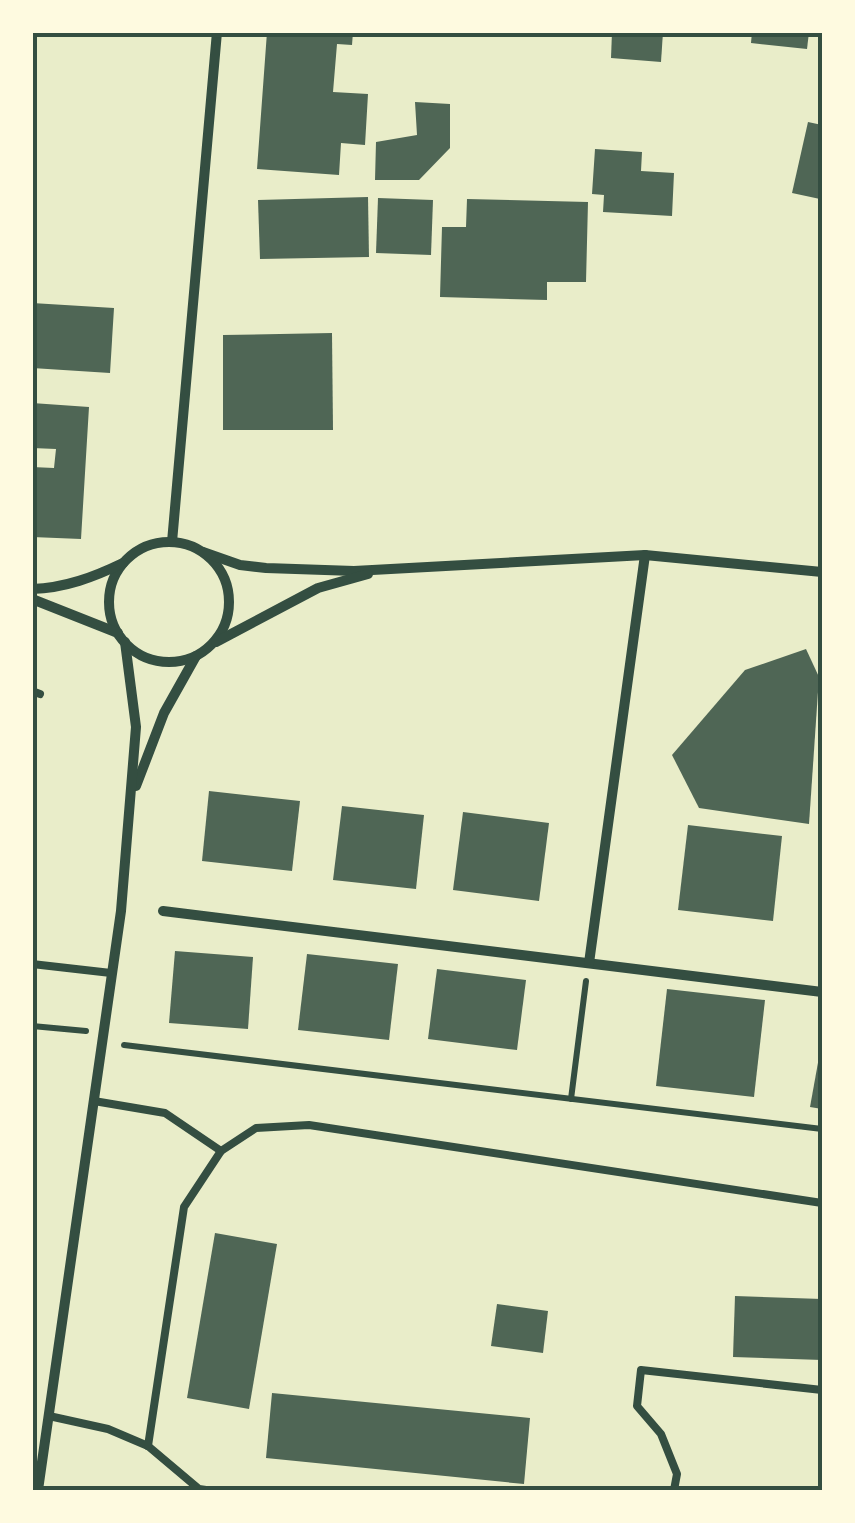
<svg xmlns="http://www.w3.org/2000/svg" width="855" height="1523" font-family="Barlow,sans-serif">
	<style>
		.building { fill: #4f6655 }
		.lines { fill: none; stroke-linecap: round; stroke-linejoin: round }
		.path { stroke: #344e41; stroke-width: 6 }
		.service { stroke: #344e41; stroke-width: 8 }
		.minor { stroke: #344e41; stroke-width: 10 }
		.neatline { fill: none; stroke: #344e41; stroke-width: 4 }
	</style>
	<rect width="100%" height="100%" fill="#e9edc9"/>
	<g class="building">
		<path d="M267,32H353L352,45L337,44L333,92L368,94L365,145L341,143L339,175L257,169Z"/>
		<path d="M612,32H663L661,62L611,58Z"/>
		<path d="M752,32H809L807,49L751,43Z"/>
		<path d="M32,70H36V116L32,115Z"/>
		<path d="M415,102L450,104V148L419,180H375L376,142L417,135Z"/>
		<path d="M808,122L822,125V187L820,199L792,193Z"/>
		<path d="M595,149L642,152L641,171L674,173L672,216L603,212L604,195L592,194Z"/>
		<path d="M368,197L369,257L260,259L258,200Z"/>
		<path d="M378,198L433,200L431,255L376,253Z"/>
		<path d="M467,199L588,202L586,282H547V300L440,297L442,227H466Z"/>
		<path d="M32,303L114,308L110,373L32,368Z"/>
		<path d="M332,333L333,430H223V335Z"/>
		<path d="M32,403L89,407L81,539L32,537V467L54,468L56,449L32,448Z"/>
		<path d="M806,649L819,677L809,824L699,808L672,755L745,670Z"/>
		<path d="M209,791L300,801L292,871L202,861Z"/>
		<path d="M342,806L424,815L416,889L333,880Z"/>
		<path d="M463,812L549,823L539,901L453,890Z"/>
		<path d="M688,825L782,836L773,921L678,910Z"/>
		<path d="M175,951L253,957L248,1029L169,1023Z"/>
		<path d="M307,954L398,964L389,1040L298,1030Z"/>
		<path d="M437,969L526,980L517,1050L428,1039Z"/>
		<path d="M667,989L765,1000L754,1097L656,1086Z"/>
		<path d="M821,1046H822V1109L810,1107Z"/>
		<path d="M215,1233L277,1244L249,1409L187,1398Z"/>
		<path d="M735,1296L822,1299V1360L733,1357Z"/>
		<path d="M497,1304L548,1311L543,1353L491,1346Z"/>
		<path d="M272,1393L530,1418L524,1484L266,1458Z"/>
	</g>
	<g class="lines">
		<g class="path">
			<path d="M32,1026L86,1031"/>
			<path d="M124,1045L822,1129"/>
			<path d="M571,1099L586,981"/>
		</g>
		<g class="service">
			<path d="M32,691L40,694"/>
			<path d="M32,964L111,973"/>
			<path d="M94,1101L165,1113L221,1151"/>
			<path d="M49,1416L108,1429L148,1446L199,1489L206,1490"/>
			<path d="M148,1446L184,1207L221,1151L256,1128L309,1125L822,1203"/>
			<path d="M674,1490L677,1474L661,1434L637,1406L641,1370L822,1390"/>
		</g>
		<g class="minor">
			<path d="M172,542L217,32"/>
			<circle cx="169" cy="602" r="60"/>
			<path d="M203,552L240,565L266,568L354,571L645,555L822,572"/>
			<path d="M32,589C65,588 94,577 123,563"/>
			<path d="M32,599L118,633"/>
			<path d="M216,642L318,588L368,574"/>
			<path d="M136,786L164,713L196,656"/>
			<path d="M163,911L822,992"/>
			<path d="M589,963L645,555"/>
			<path d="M38,1490L121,911L136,727L125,642"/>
		</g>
	</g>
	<rect width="855" height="1523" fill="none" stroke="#fefae0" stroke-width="70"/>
	<rect x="35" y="35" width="785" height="1453" class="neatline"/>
</svg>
